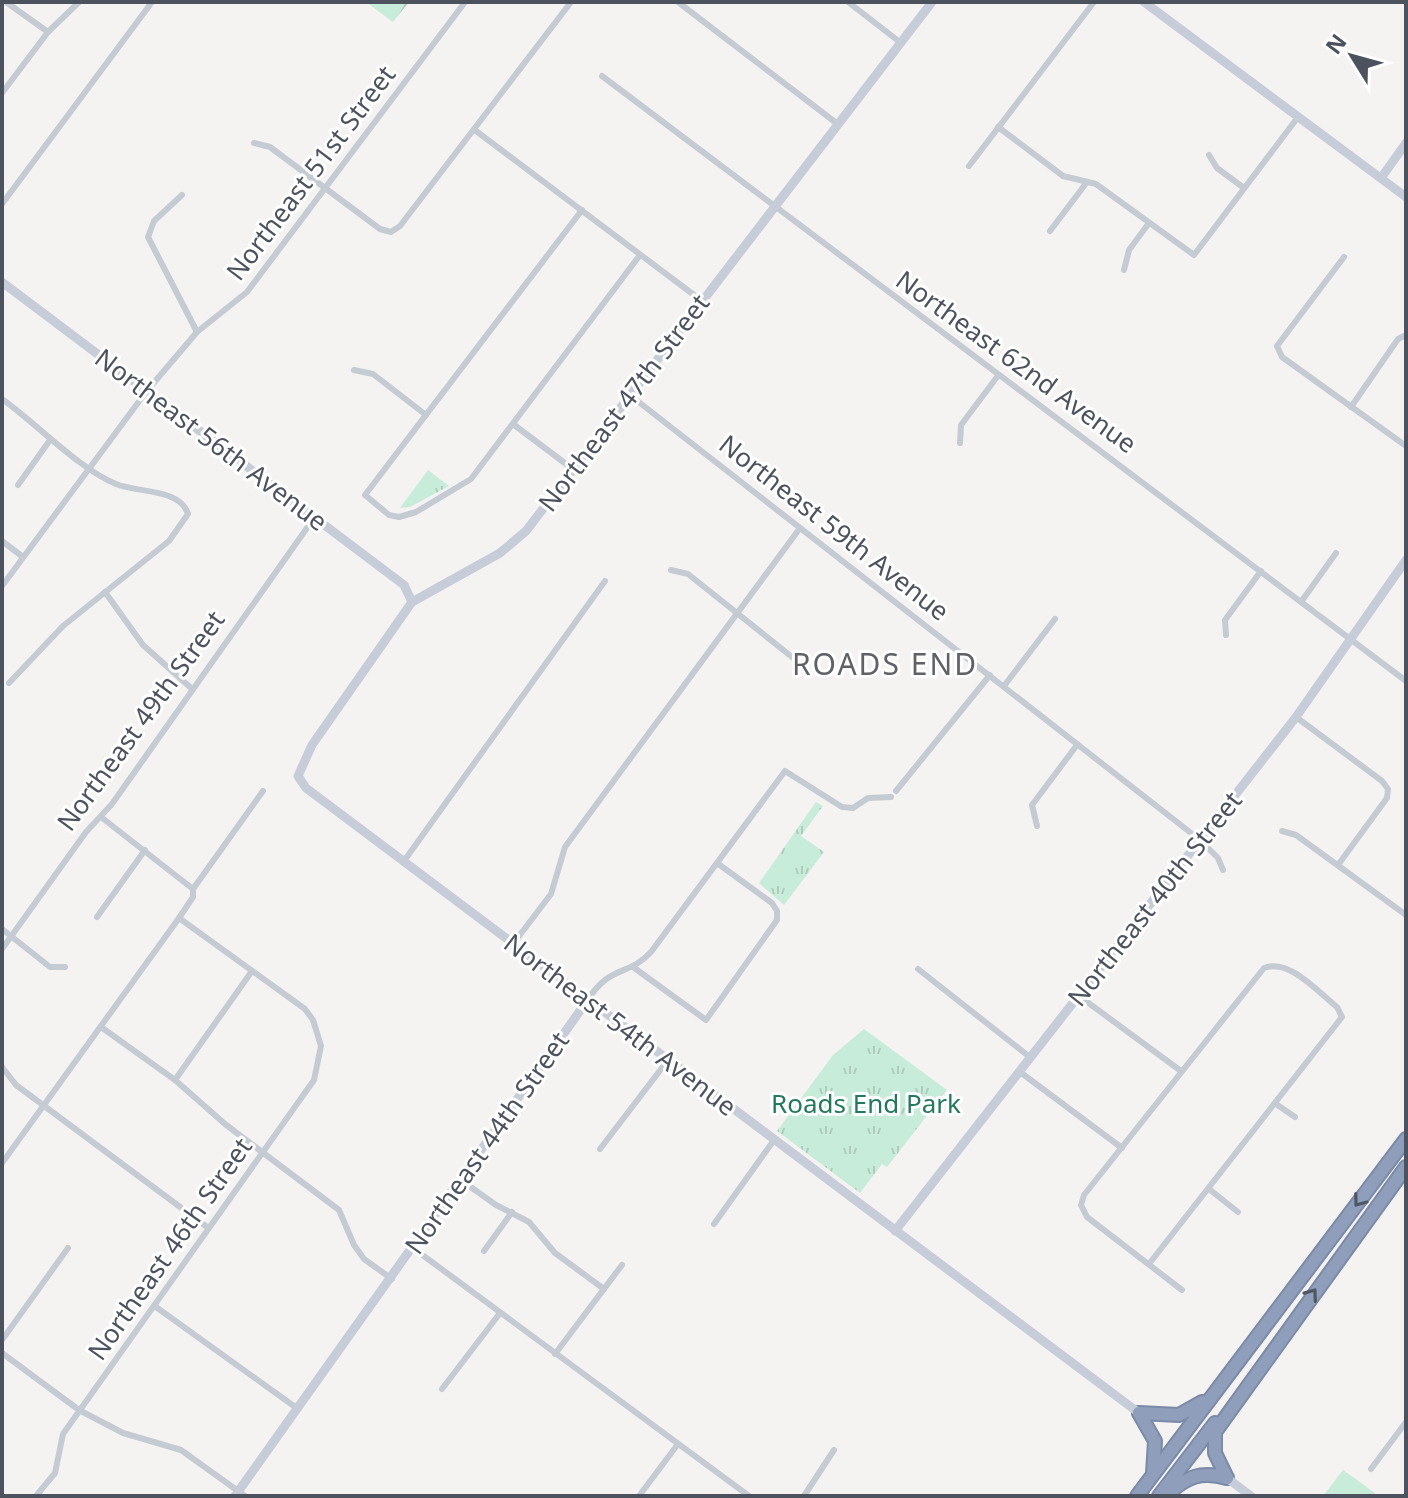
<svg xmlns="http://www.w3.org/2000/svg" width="1408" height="1498" font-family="'Noto Sans',sans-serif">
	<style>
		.grass { fill: #c7ecda }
		.forest { fill: url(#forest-firs) }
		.park { fill: url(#park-tufts) }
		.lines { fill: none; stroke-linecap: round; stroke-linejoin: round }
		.highway-casing { stroke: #7b8aa7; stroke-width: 16 }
		.street { stroke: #c5cbd2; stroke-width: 6 }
		.secondary { stroke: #c7cdd8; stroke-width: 9 }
		.highway { stroke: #8f9fbb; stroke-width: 12 }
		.oneway { stroke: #4f5763 }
		.labels { text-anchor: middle; stroke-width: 6; stroke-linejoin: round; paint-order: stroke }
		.street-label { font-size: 26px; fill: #4c535e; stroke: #fff }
		.park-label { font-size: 26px; fill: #227a5a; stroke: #fff }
		.quarter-label { font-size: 30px; letter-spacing: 2px; fill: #5f6166; stroke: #fff }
	</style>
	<defs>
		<pattern id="forest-firs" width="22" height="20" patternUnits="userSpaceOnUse" patternTransform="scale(2)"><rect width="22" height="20" fill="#c7ecda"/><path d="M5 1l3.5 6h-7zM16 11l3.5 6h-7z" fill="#adccbe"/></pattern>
		<pattern id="park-tufts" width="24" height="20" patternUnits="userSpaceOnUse" patternTransform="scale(2)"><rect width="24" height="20" fill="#c7ecda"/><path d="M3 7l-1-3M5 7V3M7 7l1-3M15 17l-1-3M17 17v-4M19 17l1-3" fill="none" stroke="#adccbe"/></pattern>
	</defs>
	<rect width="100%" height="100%" fill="#f4f3f2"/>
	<path class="grass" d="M1343,1470L1375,1493L1373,1496H1323Z"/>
	<path class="forest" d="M366,2H409L393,22Z"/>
	<g class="park">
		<path d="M428,470L449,486L410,507L400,508Z"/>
		<path d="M816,802L823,806L801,836L824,852L784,905L759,883Z"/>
		<path d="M864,1029L947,1090L887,1167L882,1164L860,1193L777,1131L833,1055Z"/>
	</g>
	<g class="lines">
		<defs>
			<g id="highway">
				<path d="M1139,1413L1179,1415L1202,1402"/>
				<path d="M1139,1413L1155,1441L1153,1473"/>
				<path d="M1227,1478L1215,1453V1432L1406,1167"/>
				<path d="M1168,1494C1187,1476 1202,1471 1227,1478"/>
				<path d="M1137,1496L1406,1139"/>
				<path d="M1159,1496L1215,1423"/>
			</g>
		</defs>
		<use href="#highway" class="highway-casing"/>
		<g class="street">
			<path d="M6,2L48,32"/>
			<path d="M678,2L839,125"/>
			<path d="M848,2L901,43"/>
			<path d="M602,76L1406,681"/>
			<path d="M2,93L48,32L79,2"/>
			<path d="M998,127L1063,176L1096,184L1194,255L1298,117"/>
			<path d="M476,131L702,301"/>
			<path d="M254,143L270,147L380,229L391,232L400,226L571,2"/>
			<path d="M1209,155L1217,168L1244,188"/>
			<path d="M969,166L1094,2"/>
			<path d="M182,195L154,221L148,237L197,332"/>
			<path d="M2,204L152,2"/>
			<path d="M582,210L365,495L389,515L399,517L416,512L471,479L640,255"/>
			<path d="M1050,231L1087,182"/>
			<path d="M1344,257L1277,346L1282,357L1406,446"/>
			<path d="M1124,270L1129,250L1149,223"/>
			<path d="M354,370L373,374L426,415"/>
			<path d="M631,396L1200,840L1218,858L1223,870"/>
			<path d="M2,399C36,423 79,469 116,484C137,493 180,488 188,514L169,541L63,626L9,683"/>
			<path d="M1351,407L1398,339L1406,335"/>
			<path d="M513,424L574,470"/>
			<path d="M960,443L961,425L997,377"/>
			<path d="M18,485L50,440"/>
			<path d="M2,541L23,557"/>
			<path d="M671,570L688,574L797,661"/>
			<path d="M2,586L146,392L197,332L247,292L465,2"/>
			<path d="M105,592L143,645L191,688"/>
			<path d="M1301,602L1336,553"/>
			<path d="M1226,635L1225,620L1261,571"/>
			<path d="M1004,686L1055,619"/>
			<path d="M1296,717L1382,781L1388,789L1387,798L1338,865"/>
			<path d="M896,791L990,675"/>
			<path d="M101,817L193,889"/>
			<path d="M1037,826L1032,805L1077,745"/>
			<path d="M1282,831L1296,835L1406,915"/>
			<path d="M404,861L605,581"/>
			<path d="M97,917L145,850"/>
			<path d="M2,929L50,967H65"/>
			<path d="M513,944L551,894L565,847L800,528"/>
			<path d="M2,949L86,832L112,804L314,518"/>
			<path d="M633,967L706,1020L777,920V911L772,903L717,863"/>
			<path d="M918,969L1031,1058"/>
			<path d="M1079,996L1181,1071"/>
			<path d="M587,1001C610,964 628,977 651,952L785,771L842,807L853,808L868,798L891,797"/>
			<path d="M101,1027L175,1080L225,1124L339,1210L354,1245L364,1259L392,1279"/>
			<path d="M2,1067L16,1085L207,1227"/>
			<path d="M1020,1072L1122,1148"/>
			<path d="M175,1080L252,971"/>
			<path d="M1276,1104L1295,1117"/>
			<path d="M600,1149L668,1060"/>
			<path d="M2,1163L179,918L193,897V889L263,791"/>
			<path d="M461,1180L496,1205L529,1222L555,1253L604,1289"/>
			<path d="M1209,1189L1238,1212"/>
			<path d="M714,1224L774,1140"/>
			<path d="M413,1248L749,1496"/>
			<path d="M484,1251L512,1212"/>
			<path d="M1149,1264L1342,1017L1337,1007C1318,992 1289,958 1264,968L1084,1195L1081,1205L1087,1217L1182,1290"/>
			<path d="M156,1307L298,1409"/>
			<path d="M2,1340L68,1248"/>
			<path d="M2,1353L79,1410L123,1433L181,1450L245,1496"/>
			<path d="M555,1354L622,1265"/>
			<path d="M442,1389L500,1313"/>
			<path d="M1371,1469L1406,1422"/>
			<path d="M36,1496L55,1473L63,1434L314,1080L321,1046L313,1020L305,1009L179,918"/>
			<path d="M639,1496L678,1444"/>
			<path d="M804,1496L834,1450"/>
		</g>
		<g class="secondary">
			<path d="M932,2L526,531L500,553L412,602L312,745L298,776L306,788L1139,1413"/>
			<path d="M1144,2L1406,197"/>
			<path d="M1381,178L1406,143"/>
			<path d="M2,282L404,585L412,602"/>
			<path d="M895,1231L1296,717L1406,560"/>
			<path d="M1227,1478L1251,1496"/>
			<path d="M235,1496L587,1001"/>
		</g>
		<use href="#highway" class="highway"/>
	</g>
	<defs><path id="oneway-chevron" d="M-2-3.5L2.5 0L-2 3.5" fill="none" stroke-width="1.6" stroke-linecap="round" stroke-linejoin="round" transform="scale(2)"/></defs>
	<g class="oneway">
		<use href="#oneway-chevron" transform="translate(1359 1201) rotate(127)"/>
		<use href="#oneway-chevron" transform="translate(1312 1294) rotate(-54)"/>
	</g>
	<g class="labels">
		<g class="street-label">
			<text transform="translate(311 173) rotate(-53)" y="9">Northeast 51st Street</text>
			<text transform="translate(1016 362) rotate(36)" y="9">Northeast 62nd Avenue</text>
			<text transform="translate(624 403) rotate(-53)" y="9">Northeast 47th Street</text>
			<text transform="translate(211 440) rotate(37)" y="9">Northeast 56th Avenue</text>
			<text transform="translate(834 528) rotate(38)" y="9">Northeast 59th Avenue</text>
			<text transform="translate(141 721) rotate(-54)" y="9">Northeast 49th Street</text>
			<text transform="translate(1155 899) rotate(-52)" y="9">Northeast 40th Street</text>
			<text transform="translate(620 1025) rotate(37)" y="9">Northeast 54th Avenue</text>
			<text transform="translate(487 1143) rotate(-55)" y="9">Northeast 44th Street</text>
			<text transform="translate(170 1249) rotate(-55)" y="9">Northeast 46th Street</text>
		</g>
		<g class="park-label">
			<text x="866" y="1113">Roads End Park</text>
		</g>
		<g class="quarter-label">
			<text x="885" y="675">ROADS END</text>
		</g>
	</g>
	<rect width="1408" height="1498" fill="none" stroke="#4c535e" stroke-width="8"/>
	<g transform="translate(1352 56) rotate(307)" stroke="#ffffff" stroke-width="6" paint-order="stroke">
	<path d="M0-6L14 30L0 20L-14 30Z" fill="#4c535e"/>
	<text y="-12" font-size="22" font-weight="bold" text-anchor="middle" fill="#4c535e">N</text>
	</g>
</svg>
